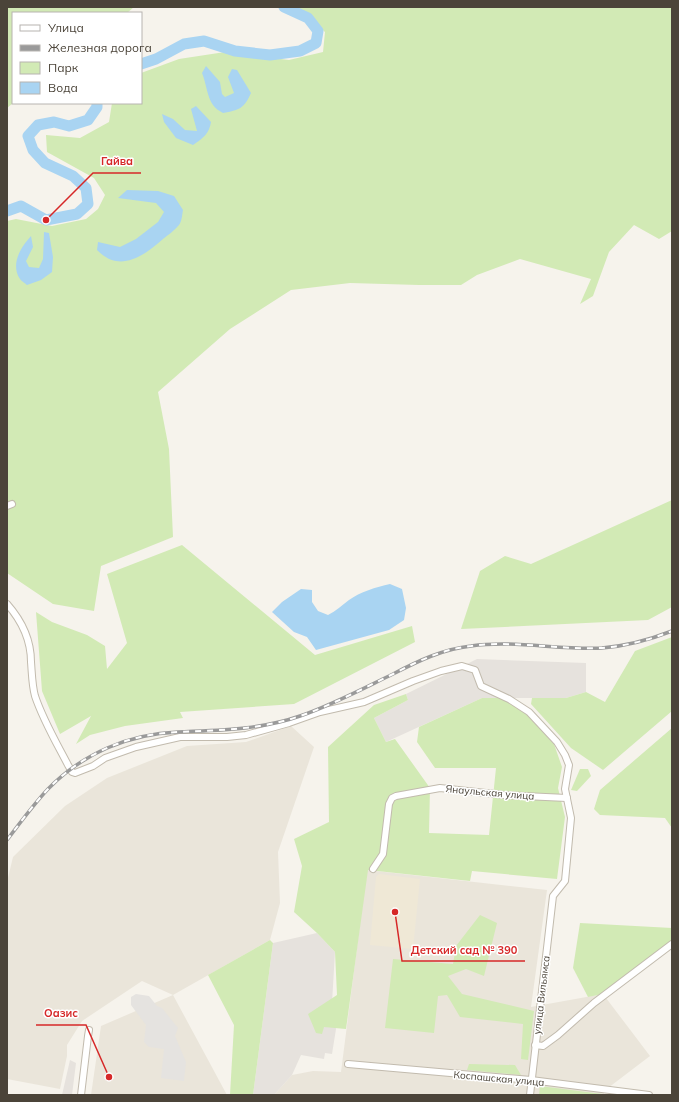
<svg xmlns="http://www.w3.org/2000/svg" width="679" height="1102" font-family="Mulish,sans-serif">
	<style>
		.residential { fill: #eae5da }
		.industrial { fill: #e6e2dd }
		.education { fill: #efe8d6 }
		.green { fill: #d2eab5 }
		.parking { fill: #e5e3e0 }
		.water { fill: #a9d4f2 }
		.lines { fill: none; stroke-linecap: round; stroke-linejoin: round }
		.river { stroke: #a9d4f2; stroke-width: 11 }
		.street-casing { stroke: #c2bbae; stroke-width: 8 }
		.street { stroke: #fff; stroke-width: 6 }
		.rail-casing { stroke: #9a9a9a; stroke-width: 3.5 }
		.rail { stroke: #fff; stroke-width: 2; stroke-dasharray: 6; stroke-linecap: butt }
		.labels { text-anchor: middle; stroke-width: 3; stroke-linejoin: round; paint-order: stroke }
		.street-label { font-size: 10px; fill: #4b4439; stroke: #fff }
		.leader { fill: none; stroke: #d62828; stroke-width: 1.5 }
		.callout-dot { fill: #d62828; stroke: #fff; stroke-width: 1.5 }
		.callout-label { font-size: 11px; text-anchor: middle; font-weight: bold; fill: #d62828; stroke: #fff; stroke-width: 3; stroke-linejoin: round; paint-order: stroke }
	</style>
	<rect width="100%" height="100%" fill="#f6f3ec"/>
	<g class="residential">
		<path d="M291,726L314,747L278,852L280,903L270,940L173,995L227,1095H91L101,1026L173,995L142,981L82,1021L67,1045V1056L60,1089L7,1079V882L13,857L65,806L107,778L187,746L246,742Z"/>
		<path d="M367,870L547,890L531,1007L603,994L650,1056L604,1091V1095H274L292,1075L313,1071L341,1072Z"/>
	</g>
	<g class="industrial">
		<path d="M477,659L586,663V692L566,698H482L386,742L374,718L408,700L406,694Z"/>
		<path d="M317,933L335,952L332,1003L336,1029L332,1054L325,1053L324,1059L301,1055L292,1075L274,1095H253L273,943Z"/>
		<path d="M70,1060L76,1063L72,1095H62Z"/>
	</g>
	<path class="education" d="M379,874L420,879L413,949L370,945L376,877Z"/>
	<g class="green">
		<path d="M7,7H134L127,13H13V103L7,108Z"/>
		<path d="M298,7H672V231L659,239L634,225L609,252L593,296L580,304L591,279L520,259L477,275L461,285H419L350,283L291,290L230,329L158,392L169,449L173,537L101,566L94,611L53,604L7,573V221L16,219L52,226L86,219L98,209L105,195L94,178L47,152L46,135L80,138L109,122L112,103H141V73L179,59L225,52L289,60L323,52L325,32Z"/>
		<path d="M672,500V607L648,620L461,629L480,571L505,556L531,564Z"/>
		<path d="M182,545L315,655L412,626L415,642L294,704L180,712L183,718L125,726L90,735L76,744L91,716L60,734L42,691L36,612L52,622L87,635L105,646L107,669L127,643L107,574Z"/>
		<path d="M672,637V711L603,770L571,748L531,704L532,698H566L586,692L605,702L635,651Z"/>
		<path d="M406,694L408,700L374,718L386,742L395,739L430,788L429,833L489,835L496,768H435L417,742L419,727L482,698H502L526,714L554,744L562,767L558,788L565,817L557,879L472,871L470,881L368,870L346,1029L324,1027L322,1034L316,1033L308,1014L337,995L335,952L317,933L294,912L302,866L294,839L329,822L328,747L374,705Z"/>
		<path d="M672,728V828L665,818L600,815L594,809L600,790Z"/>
		<path d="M580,769H588L591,776L577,791L571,790Z"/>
		<path d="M480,915L497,923L484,976L466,969L448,976L462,994L534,1011L528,1060L521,1059L523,1024L460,1017L447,995L438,996L434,1033L385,1028L393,959L453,964L456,946Z"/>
		<path d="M580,923L672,928V941L603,994L588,997L573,968Z"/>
		<path d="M270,940L273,943L253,1095H230L234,1025L208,975Z"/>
		<path d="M469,1064L515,1065L521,1075L467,1070Z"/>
		<path d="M540,1086L610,1095H539Z"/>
	</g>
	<path class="parking" d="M136,994L149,996L157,1006L162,1008L178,1028L175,1036L186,1062L184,1081L161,1078L164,1049L149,1047L144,1042L146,1025L131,1005V997Z"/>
	<g class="water">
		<path d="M206,66L220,82L222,94L225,97L234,93L228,77L232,69L237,70L251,93C244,109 239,110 223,113C219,111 215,108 213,105C207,97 206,82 202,73Z"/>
		<path d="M196,106L211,122C209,134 203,138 193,145L176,138L164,122L162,114L173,119L185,130L197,131L191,109Z"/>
		<path d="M127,190L158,191L174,196L183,210C182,215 182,221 179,225C175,230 168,235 163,239C143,257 119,273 97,250L98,242L120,247L136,239L158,222L164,212L156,203L118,198Z"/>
		<path d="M44,232L49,233L53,257L52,272L41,280L27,285C25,283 21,281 20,279C10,264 21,247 31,236L33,247L26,261L29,267L39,268L43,259Z"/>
		<path d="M390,584L402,589L406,608L404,620L389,630L316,650L307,637L294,632L272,612L282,602L301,589L312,590V602L318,611L328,615C336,611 342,605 349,600C360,592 376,587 390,584Z"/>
	</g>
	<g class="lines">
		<g class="river">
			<path d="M141,64L156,59L184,44L204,41L235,51L270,55L300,51L316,43L318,31L308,18L284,7"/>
			<path d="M7,211L21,206L46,220L77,214L88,204L86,188L73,176L45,163L33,150L28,136L38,125L54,122L69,126L88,120L97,107V103"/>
		</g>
		<defs>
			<g id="street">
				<path d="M7,506L12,504"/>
				<path d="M7,604C22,621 31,640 31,662C32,674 32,685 35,696C43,720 56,742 68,765L72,772L75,773L93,766L105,758L136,747L180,737H227L246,735L289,723L320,712L364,702L413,681L441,671L462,666L475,670L481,686L509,699L529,712L557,742L565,755L569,765L565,789L571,818L565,881L553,896L530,1095"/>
				<path d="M373,869L383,854L389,804L392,798L396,796L440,788L504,795L567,798"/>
				<path d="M535,1045L543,1046L558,1035L594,1003L672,944"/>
				<path d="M348,1064L531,1080L649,1095"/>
				<path d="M81,1095L88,1036L89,1030"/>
			</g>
		</defs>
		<use href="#street" class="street-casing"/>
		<use href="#street" class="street"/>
		<defs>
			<path id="rail" d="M7,840C20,823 33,805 48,789C83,753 129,734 178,732C219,730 260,730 300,716C332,705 362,689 393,674C418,661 443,649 471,646C515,640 558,650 602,648C626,646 649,640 672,631"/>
		</defs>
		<use href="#rail" class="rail-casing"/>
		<use href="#rail" class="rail"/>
	</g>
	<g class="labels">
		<g class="street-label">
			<text transform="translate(490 792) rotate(5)" y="4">Янаульская улица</text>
			<text transform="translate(541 995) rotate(-83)" y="4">улица Вильямса</text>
			<text transform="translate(499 1078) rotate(5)" y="4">Коспашская улица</text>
		</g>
	</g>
	<path class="leader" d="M46 220L93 173H141M395 912L402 961H525M109 1077L86 1025H36"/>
	<g class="callout-dot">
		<circle cx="46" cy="220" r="4"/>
		<circle cx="395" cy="912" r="4"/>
		<circle cx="109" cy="1077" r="4"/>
	</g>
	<g class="callout-label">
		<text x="117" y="165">Гайва</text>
		<text x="464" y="954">Детский сад № 390</text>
		<text x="61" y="1017">Оазис</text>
	</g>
	<rect width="679" height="1102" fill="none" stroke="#4b4439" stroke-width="16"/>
	<rect x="12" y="12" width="130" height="92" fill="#ffffff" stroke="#b7b4b0"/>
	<rect x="20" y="25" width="20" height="6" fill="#ffffff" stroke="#b7b4b0"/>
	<text x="48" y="32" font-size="12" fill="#4b4439">Улица</text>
	<rect x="20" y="45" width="20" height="6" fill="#9a9a9a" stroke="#b7b4b0"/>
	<text x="48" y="52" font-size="12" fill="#4b4439">Железная дорога</text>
	<rect x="20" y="62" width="20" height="12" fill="#d2eab5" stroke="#b7b4b0"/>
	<text x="48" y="72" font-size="12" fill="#4b4439">Парк</text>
	<rect x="20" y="82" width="20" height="12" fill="#a9d4f2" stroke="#b7b4b0"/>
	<text x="48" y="92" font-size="12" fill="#4b4439">Вода</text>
</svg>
